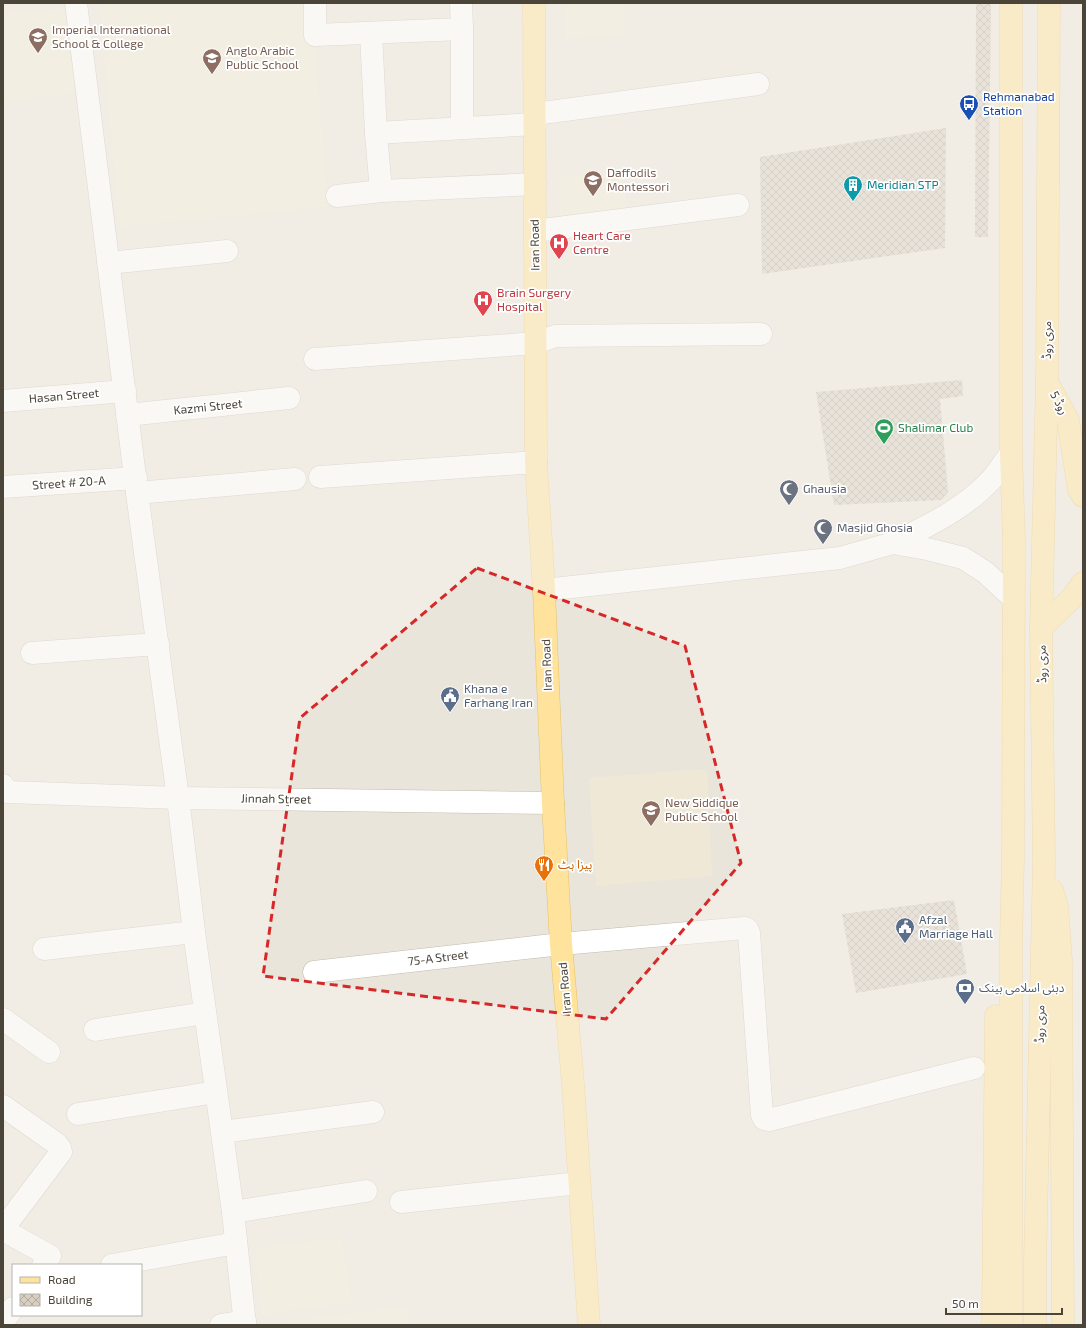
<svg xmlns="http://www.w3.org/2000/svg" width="1086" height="1328" font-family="'Exo 2','Noto Sans Arabic',sans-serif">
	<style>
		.residential { fill: #eae5da; fill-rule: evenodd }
		.education { fill: #efe8d6 }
		.building { fill: url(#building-cross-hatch) }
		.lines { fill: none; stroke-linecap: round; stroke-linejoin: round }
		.minor-casing { stroke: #c2bbae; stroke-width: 23 }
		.major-casing { stroke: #e6c16a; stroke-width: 23 }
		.minor { stroke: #fff; stroke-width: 22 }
		.major { stroke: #ffe39c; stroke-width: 22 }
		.marked { fill: none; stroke: #d62828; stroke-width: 3; stroke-dasharray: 8 5; stroke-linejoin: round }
		.labels { text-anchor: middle; stroke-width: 3.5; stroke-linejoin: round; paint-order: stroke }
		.education-label { font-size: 12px; fill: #785e54; stroke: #fff; text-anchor: start }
		.transit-label { font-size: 12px; fill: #164399; stroke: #fff; text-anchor: start }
		.culture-label { font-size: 12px; fill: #0d838f; stroke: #fff; text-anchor: start }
		.health-label { font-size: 12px; fill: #be3a42; stroke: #fff; text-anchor: start }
		.street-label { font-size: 12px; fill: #4b4439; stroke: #fff }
		.leisure-label { font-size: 12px; fill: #27864d; stroke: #fff; text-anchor: start }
		.worship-label { font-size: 12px; fill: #5b616d; stroke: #fff; text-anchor: start }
		.service-label { font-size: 12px; fill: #4e5e75; stroke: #fff; text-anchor: start }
		.food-label { font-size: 12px; fill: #c56008; stroke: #fff; text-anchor: start }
	</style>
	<defs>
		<pattern id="building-cross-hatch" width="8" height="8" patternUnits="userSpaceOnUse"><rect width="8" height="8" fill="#d8cfc1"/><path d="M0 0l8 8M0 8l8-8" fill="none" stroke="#b1aa9e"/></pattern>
	</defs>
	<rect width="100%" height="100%" fill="#f6f3ec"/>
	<path class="residential" d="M3,3H1083V1325H3ZM13,1265H141V1315H13Z"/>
	<g class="education">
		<path d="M119,3H311L328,207L119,227L100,5Z"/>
		<path d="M566,3H626L625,35L566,39Z"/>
		<path d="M69,8L79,93L3,101V15Z"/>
		<path d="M624,170L627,216L560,223L559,177Z"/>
		<path d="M707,769L712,876L596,886L589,778Z"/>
		<path d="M342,1238L352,1302L262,1315L255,1248Z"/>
		<path d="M406,1306L408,1325H262Z"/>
	</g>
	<g class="building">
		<path d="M976,3H991L988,237H975Z"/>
		<path d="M946,128L945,248L762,274L760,157Z"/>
		<path d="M962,380L963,396L940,399L948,492L941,500L834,505L816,392Z"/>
		<path d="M954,900L967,974L856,993L842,914Z"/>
	</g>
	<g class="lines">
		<defs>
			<g id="minor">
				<path d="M76,3L137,493L178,798L194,932L233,1212L245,1325"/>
				<path d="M315,3V35L462,29L461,3"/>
				<path d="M462,29V128"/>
				<path d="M371,33L376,133"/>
				<path d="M535,114L758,84"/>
				<path d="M381,191L376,133L535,124"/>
				<path d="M337,196L381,191L535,184"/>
				<path d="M535,231L738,205"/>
				<path d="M108,263L227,251"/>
				<path d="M315,359L537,343L555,336L761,334"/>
				<path d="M3,401L125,391"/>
				<path d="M127,415L289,398"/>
				<path d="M1011,453C1004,462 998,472 991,480C964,509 928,526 893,543L927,549L963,558L985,572L1013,598"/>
				<path d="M320,477L536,462"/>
				<path d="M3,487L136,478"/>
				<path d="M137,493L295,479"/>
				<path d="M544,590L840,558L893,543"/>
				<path d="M32,653L158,644"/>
				<path d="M3,785L7,792L178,798L553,803"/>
				<path d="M44,949L194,932"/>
				<path d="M314,972L561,944L745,928L748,930L749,933L762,1115L764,1119L769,1120L974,1068"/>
				<path d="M3,1019L49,1052"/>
				<path d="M95,1030L205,1013"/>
				<path d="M3,1106L57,1144L60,1148L61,1152L3,1229"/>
				<path d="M78,1114L216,1092"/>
				<path d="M222,1132L373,1112"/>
				<path d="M401,1202L579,1183"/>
				<path d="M233,1212L366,1191"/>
				<path d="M3,1230L50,1256L43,1265"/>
				<path d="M112,1265L236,1243"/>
				<path d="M3,1322L13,1308"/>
				<path d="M221,1325L245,1321"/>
			</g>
			<g id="major">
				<path d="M534,3L536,462L544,590L553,803L561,944L573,1084L589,1325"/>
				<path d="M1047,382L1068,420L1079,490L1083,496"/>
				<path d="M1041,628L1071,599L1083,583"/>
				<path d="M1052,890L1057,907L1061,960L1063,1325"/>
				<path d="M993,1325L996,1016"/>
				<path d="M1011,1325V942L1013,859L1014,540L1011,453V3"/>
				<path d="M1035,1325V1264L1044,862L1041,628L1047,381L1049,3"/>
			</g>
		</defs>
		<use href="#minor" class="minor-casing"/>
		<use href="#major" class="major-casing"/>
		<use href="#minor" class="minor"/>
		<use href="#major" class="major"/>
	</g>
	<path d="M0 0H1086V1328H0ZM477,568L685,646L741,863L606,1019L263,976L300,718Z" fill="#f6f3ec" fill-opacity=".55" fill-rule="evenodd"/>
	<path class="marked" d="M477,568L685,646L741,863L606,1019L263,976L300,718Z"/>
	<defs>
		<symbol id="university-pin" viewBox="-11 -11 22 30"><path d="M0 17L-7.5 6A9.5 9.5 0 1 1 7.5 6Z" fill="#8d6e63" stroke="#fff"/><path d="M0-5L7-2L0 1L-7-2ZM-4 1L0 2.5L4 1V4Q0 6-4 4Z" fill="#fff"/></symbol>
		<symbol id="school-pin" viewBox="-11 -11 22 30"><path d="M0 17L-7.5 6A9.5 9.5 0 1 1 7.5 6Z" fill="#8d6e63" stroke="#fff"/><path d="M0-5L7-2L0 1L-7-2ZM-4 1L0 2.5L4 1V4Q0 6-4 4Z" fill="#fff"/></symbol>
		<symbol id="bus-pin" viewBox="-11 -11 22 30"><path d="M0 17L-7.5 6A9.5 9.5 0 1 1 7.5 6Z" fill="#1a4fb4" stroke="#fff"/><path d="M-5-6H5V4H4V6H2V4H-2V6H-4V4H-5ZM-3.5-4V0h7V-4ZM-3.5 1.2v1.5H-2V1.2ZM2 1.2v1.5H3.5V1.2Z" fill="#fff"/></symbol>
		<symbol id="building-pin" viewBox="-11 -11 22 30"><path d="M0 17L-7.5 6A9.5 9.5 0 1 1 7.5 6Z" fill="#0f9aa8" stroke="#fff"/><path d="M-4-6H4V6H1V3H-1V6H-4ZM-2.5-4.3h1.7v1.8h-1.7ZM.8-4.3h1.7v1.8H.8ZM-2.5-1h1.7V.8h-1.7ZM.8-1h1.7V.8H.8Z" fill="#fff"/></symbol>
		<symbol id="hospital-pin" viewBox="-11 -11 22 30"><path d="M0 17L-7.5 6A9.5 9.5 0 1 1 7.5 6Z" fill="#e0444e" stroke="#fff"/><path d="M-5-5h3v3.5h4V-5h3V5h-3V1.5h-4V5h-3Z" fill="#fff"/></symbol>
		<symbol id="stadium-pin" viewBox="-11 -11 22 30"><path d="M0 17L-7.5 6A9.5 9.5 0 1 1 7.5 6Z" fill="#2e9e5b" stroke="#fff"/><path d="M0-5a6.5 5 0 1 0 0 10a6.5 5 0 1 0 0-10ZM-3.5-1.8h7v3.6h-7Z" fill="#fff"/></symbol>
		<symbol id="mosque-pin" viewBox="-11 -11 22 30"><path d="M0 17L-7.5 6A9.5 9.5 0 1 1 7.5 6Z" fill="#6b7280" stroke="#fff"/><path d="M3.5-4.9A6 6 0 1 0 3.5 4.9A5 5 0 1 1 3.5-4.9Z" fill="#fff"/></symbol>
		<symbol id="civic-pin" viewBox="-11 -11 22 30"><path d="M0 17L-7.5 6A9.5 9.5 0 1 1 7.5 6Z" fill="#5c6f8a" stroke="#fff"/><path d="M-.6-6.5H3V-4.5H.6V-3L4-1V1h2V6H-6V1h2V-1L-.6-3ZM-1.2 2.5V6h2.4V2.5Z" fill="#fff"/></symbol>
		<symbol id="restaurant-pin" viewBox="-11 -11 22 30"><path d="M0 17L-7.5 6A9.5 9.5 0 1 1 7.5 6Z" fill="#e8710a" stroke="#fff"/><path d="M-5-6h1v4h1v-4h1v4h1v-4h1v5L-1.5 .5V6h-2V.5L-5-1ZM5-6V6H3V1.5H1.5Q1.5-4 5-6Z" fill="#fff"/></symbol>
		<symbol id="bank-pin" viewBox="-11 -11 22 30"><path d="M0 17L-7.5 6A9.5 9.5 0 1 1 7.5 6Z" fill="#5c6f8a" stroke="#fff"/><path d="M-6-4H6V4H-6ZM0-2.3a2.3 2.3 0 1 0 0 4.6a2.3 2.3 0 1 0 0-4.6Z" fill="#fff"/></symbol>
	</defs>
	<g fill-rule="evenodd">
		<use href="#university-pin" x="27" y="26" width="22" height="30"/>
		<use href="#school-pin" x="201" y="47" width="22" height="30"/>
		<use href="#bus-pin" x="958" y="93" width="22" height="30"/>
		<use href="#school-pin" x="582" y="169" width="22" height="30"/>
		<use href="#building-pin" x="842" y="174" width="22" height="30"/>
		<use href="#hospital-pin" x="548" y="232" width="22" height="30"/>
		<use href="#hospital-pin" x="472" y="289" width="22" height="30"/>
		<use href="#stadium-pin" x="873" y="417" width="22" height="30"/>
		<use href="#mosque-pin" x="778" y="478" width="22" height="30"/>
		<use href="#mosque-pin" x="812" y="517" width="22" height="30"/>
		<use href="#civic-pin" x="439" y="685" width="22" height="30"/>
		<use href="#school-pin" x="640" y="799" width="22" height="30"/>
		<use href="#restaurant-pin" x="533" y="854" width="22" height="30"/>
		<use href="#civic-pin" x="894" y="916" width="22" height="30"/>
		<use href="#bank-pin" x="954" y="977" width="22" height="30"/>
	</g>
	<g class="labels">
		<g class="education-label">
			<text x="52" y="34">Imperial International<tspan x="52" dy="14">School &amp; College</tspan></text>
			<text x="226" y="55">Anglo Arabic<tspan x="226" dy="14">Public School</tspan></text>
			<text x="607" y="177">Daffodils<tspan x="607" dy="14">Montessori</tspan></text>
			<text x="665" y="807">New Siddique<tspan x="665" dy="14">Public School</tspan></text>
		</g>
		<g class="transit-label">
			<text x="983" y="101">Rehmanabad<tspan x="983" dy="14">Station</tspan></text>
		</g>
		<g class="culture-label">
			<text x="867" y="189">Meridian STP</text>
		</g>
		<g class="health-label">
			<text x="573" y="240">Heart Care<tspan x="573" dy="14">Centre</tspan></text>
			<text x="497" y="297">Brain Surgery<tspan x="497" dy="14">Hospital</tspan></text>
		</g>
		<g class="street-label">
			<text transform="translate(535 245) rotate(-91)" y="4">Iran Road</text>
			<text transform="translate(1047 340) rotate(-90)" y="4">مری روڈ</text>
			<text transform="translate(64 396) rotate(-5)" y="4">Hasan Street</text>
			<text transform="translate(1059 403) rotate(62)" y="4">روڈ 5</text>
			<text transform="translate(208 407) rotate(-6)" y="4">Kazmi Street</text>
			<text transform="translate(69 483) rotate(-4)" y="4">Street # 20-A</text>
			<text transform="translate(1042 664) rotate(-91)" y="4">مری روڈ</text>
			<text transform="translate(547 665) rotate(-92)" y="4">Iran Road</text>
			<text transform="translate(276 799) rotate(1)" y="4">Jinnah Street</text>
			<text transform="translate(438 958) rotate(-7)" y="4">75-A Street</text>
			<text transform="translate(565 988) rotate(-95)" y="4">Iran Road</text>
			<text transform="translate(1040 1024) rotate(-89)" y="4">مری روڈ</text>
		</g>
		<g class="leisure-label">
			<text x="898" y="432">Shalimar Club</text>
		</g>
		<g class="worship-label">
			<text x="803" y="493">Ghausia</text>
			<text x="837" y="532">Masjid Ghosia</text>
		</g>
		<g class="service-label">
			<text x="464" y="693">Khana e<tspan x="464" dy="14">Farhang Iran</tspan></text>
			<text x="919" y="924">Afzal<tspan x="919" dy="14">Marriage Hall</tspan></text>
			<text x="979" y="992">دبئی اسلامی بینک</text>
		</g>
		<g class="food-label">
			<text x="558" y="869">پیزا ہٹ</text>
		</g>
	</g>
	<rect width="1086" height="1328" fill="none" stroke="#4b4439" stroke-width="8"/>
	<rect x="12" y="1264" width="130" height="52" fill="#ffffff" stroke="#b7b4b0"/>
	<rect x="20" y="1277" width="20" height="6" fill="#ffe39c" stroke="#b7b4b0"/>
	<text x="48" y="1284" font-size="12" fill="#4b4439">Road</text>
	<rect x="20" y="1294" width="20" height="12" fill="url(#building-cross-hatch)" stroke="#b7b4b0"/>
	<text x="48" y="1304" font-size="12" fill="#4b4439">Building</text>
	<path d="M946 1308v6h116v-6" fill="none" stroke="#4b4439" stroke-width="2"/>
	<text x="952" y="1308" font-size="12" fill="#4b4439" stroke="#ffffff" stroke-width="3" paint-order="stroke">50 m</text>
</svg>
